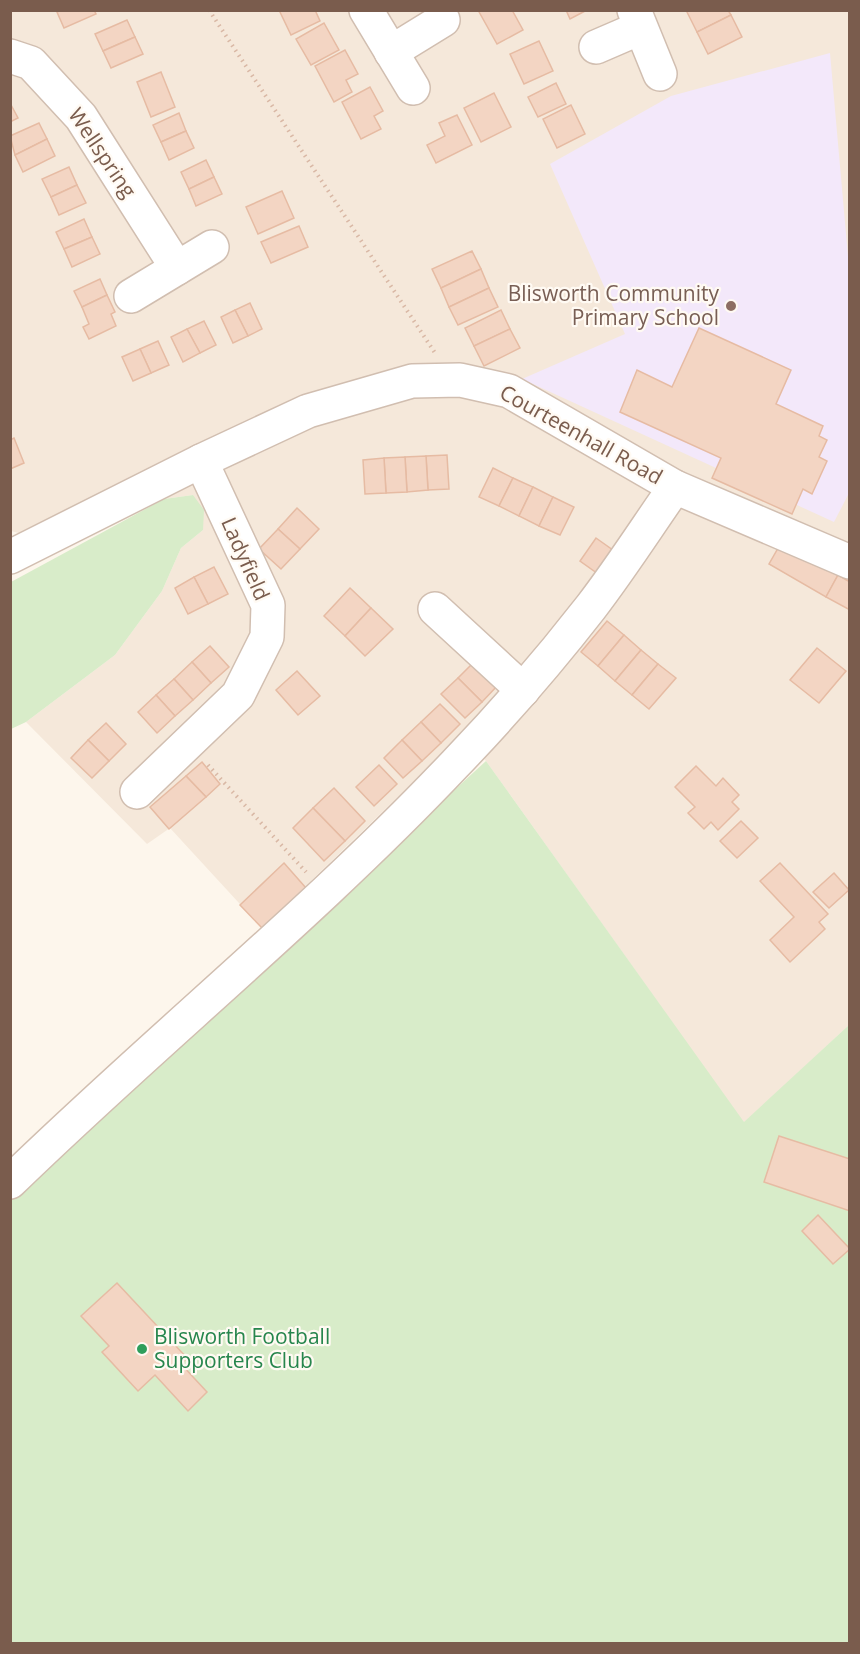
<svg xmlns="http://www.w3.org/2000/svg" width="860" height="1654" font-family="'Open Sans',sans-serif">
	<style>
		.residential { fill: #f5e8da }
		.education { fill: #f3e8fa }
		.green { fill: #d8ecc9 }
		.building { fill: #f3d5c3; stroke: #e6bba3; stroke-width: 1.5 }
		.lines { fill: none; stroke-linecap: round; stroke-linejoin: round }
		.minor-casing { stroke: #d1beb0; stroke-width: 36 }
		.path { stroke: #d9b8a5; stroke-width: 4; stroke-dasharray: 1.5 4.5; stroke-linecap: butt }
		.minor { stroke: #fff; stroke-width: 33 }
		.education-dot { fill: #8d6e63; stroke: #fffaf3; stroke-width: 2 }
		.leisure-dot { fill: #2e9e5b; stroke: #fffaf3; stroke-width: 2 }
		.labels { text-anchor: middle; stroke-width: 4.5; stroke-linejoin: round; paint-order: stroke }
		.street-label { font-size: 21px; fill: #7a5c4d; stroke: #fffaf3 }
		.education-label { font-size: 21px; fill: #785e54; stroke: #fffaf3; text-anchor: end }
		.leisure-label { font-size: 21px; fill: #27864d; stroke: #fffaf3; text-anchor: start }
	</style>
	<rect width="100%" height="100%" fill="#fdf6ec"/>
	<path class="residential" d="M10,11H849V1025L744,1123L486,761L462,735L262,928L170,828L147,844L26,722L115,655L162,591L181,548L203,530L193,495L164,499L149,470L22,534L11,531Z"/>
	<path class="education" d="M830,53L850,279L849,493L834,522L522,379L625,334L550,164L671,96Z"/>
	<g class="green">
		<path d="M193,495L204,510L203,530L181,548L162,591L115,655L26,722L11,729V582L164,499Z"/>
		<path d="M486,761L744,1122L849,1025V1643L11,1644V1164L256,972Z"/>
	</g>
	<g class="building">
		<path d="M61,10H94L96,14L64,28L57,12Z"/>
		<path d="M279,10H315L320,21L291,35Z"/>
		<path d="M478,10H512L523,30L497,44Z"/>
		<path d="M566,10H587L570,19Z"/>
		<path d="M686,10H728L731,15L697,32Z"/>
		<path d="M731,15L742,37L708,54L697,32Z"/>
		<path d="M127,20L135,37L103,51L95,34Z"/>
		<path d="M324,23L339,50L311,65L296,39Z"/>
		<path d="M135,37L143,54L111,68L103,51Z"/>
		<path d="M539,41L553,71L524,84L510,54Z"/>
		<path d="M345,50L358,74L346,80L352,92L334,102L315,66Z"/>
		<path d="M161,72L175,107L151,117L137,82Z"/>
		<path d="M556,83L566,104L538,117L528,97Z"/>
		<path d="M370,87L383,111L374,116L381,129L361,139L342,102Z"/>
		<path d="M494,93L511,127L481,142L464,108Z"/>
		<path d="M10,103L18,118L10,122Z"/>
		<path d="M571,105L585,134L557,148L543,119Z"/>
		<path d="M179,113L186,131L161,142L153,125Z"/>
		<path d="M457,115L472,145L436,163L427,145L445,136L439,123Z"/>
		<path d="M39,123L47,139L15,155L10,136Z"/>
		<path d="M186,131L194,148L169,160L161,142Z"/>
		<path d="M47,139L55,156L23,172L15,155Z"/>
		<path d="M206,160L214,177L189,189L181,172Z"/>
		<path d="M69,167L77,185L51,197L42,179Z"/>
		<path d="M214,177L222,194L196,206L189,189Z"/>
		<path d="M77,185L86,203L59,215L51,197Z"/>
		<path d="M282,191L294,218L258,234L246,207Z"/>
		<path d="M84,219L92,237L64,249L56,232Z"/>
		<path d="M299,226L308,247L271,263L261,242Z"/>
		<path d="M92,237L100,254L72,267L64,249Z"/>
		<path d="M472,251L481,269L441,288L432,269Z"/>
		<path d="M481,269L489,288L449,307L441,288Z"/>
		<path d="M100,279L107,295L82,307L74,291Z"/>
		<path d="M489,288L498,307L458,325L449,307Z"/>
		<path d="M107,295L115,312L111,314L116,326L89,339L83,327L89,324L82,307Z"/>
		<path d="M250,303L262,329L248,336L235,310Z"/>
		<path d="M235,310L248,336L233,343L221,317Z"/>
		<path d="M501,310L510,329L474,346L465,328Z"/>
		<path d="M204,321L216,345L200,353L187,329Z"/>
		<path d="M699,328L791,370L776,404L823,426L819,436L827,440L819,457L827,461L812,494L803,489L792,514L712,478L721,458L620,412L637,370L672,387Z"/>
		<path d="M187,329L200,353L183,362L171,337Z"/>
		<path d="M510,329L520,348L484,366L474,346Z"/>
		<path d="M158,341L169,365L151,373L140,349Z"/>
		<path d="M140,349L151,373L133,381L122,357Z"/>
		<path d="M14,438L24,463L10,469V440Z"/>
		<path d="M447,455L449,489L428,490L426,456Z"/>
		<path d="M426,456L428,490L407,492L405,457Z"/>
		<path d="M405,457L407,492L386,493L384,458Z"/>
		<path d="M384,458L386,493L365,494L363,460Z"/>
		<path d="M493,468L513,478L499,506L479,497Z"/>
		<path d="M513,478L533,487L519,516L499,506Z"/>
		<path d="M533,487L553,497L539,526L519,516Z"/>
		<path d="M553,497L574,507L560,535L539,526Z"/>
		<path d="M297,508L319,529L300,549L278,529Z"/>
		<path d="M278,529L300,549L281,569L259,549Z"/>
		<path d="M596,538L617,553L601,576L580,561Z"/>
		<path d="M781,543L838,575L826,597L769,564Z"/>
		<path d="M214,567L228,594L208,604L194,577Z"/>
		<path d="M838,575L850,582V610L826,597Z"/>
		<path d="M194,577L208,604L188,614L175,588Z"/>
		<path d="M350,588L371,608L345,636L324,616Z"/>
		<path d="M371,608L393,629L365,656L345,636Z"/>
		<path d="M607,621L624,635L598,666L581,652Z"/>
		<path d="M624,635L641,650L615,681L598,666Z"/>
		<path d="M210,646L229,667L211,683L192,662Z"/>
		<path d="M817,648L846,671L819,703L790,680Z"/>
		<path d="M641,650L658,664L632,695L615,681Z"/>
		<path d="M192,662L211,683L193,700L174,679Z"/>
		<path d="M474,662L498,685L482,702L458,678Z"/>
		<path d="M658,664L676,678L649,709L632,695Z"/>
		<path d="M297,671L320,696L298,715L276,690Z"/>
		<path d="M458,678L482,702L465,718L441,694Z"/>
		<path d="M174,679L193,700L175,716L156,695Z"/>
		<path d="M156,695L175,716L157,733L138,712Z"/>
		<path d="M440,704L460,724L441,743L421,722Z"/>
		<path d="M421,722L441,743L422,761L402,740Z"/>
		<path d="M106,723L126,744L109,761L88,740Z"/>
		<path d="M88,740L109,761L92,778L71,758Z"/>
		<path d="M402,740L422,761L403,778L384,758Z"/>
		<path d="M202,762L220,784L206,797L186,776Z"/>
		<path d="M379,765L397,784L374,806L356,787Z"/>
		<path d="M696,766L716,786L723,778L739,795L732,802L739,809L718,830L711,822L704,829L688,813L695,807L675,787Z"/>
		<path d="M186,776L206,797L169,829L150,807Z"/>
		<path d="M334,788L365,821L345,841L313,808Z"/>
		<path d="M313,808L345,841L324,861L293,828Z"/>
		<path d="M741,821L758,838L737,858L720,841Z"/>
		<path d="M284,863L306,888L262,928L240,905Z"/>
		<path d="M780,863L828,914L819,922L825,929L790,962L770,940L794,917L760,881Z"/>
		<path d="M834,873L849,890L829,908L813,892Z"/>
		<path d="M779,1136L850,1159V1211L764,1182Z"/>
		<path d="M818,1215L850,1249L833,1264L802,1231Z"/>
		<path d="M117,1283L187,1358L181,1364L207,1392L188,1411L155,1375L138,1391L102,1352L109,1346L81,1316Z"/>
	</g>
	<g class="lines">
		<defs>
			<g id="minor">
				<path d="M366,10L413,88"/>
				<path d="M634,10L660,74"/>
				<path d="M596,47L640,28"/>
				<path d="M391,52L443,20"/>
				<path d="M10,56L31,63L81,117L177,268"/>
				<path d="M131,296L212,247"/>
				<path d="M10,557L201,461L308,411L412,381L460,380L509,391L675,487L850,562"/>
				<path d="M435,609L523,690"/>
				<path d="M137,792L238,695L267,637L268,605L201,461"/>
				<path d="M10,1182C156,1040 315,912 455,764C503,714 549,661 591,607C621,568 647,527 675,487"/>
			</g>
		</defs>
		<use href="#minor" class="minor-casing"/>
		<g class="path">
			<path d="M209,10L435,353"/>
			<path d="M208,765L306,872"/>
		</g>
		<use href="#minor" class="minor"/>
	</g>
	<circle class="education-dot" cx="731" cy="306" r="6"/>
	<circle class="leisure-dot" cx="142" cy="1349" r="6"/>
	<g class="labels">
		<g class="street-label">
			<text transform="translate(102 153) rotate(56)" y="7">Wellspring</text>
			<text transform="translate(581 435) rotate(29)" y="7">Courteenhall Road</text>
			<text transform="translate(245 559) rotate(66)" y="7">Ladyfield</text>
		</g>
		<g class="education-label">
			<text x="719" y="301">Blisworth Community<tspan x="719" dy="24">Primary School</tspan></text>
		</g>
		<g class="leisure-label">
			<text x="154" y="1344">Blisworth Football<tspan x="154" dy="24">Supporters Club</tspan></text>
		</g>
	</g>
	<rect width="860" height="1654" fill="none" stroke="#7a5c4d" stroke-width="24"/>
</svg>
